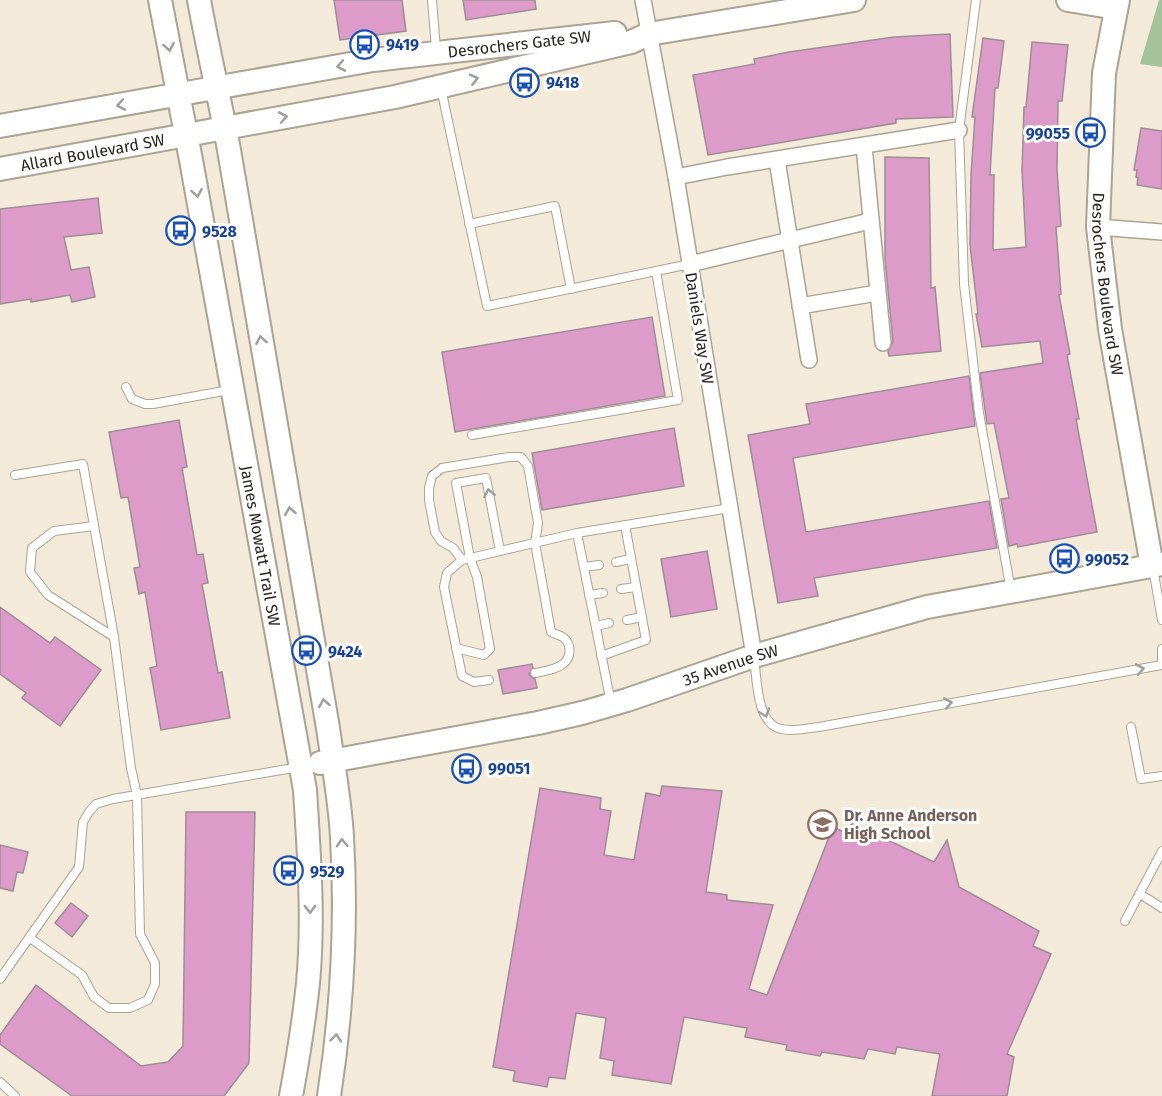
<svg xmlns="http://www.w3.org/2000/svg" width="1162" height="1096" font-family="'Fira Sans',sans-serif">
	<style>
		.green { fill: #a4c39a }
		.building { fill: #dd9bc9; stroke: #9d8d97; stroke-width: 1.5 }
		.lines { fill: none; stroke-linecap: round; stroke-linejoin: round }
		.lane-casing { stroke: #aba394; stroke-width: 10 }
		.street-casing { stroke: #aba394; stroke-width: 18 }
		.secondary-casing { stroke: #aba394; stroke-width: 26 }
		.lane { stroke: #fff; stroke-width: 8 }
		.street { stroke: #fff; stroke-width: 15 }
		.secondary { stroke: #fff; stroke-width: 22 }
		.oneway { stroke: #9e9d9a }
		.labels { text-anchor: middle; stroke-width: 6; stroke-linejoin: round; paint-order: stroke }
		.street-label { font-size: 16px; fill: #28251f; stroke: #fff }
		.transit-label { font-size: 16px; font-weight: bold; fill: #164399; stroke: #fff; text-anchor: start }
		.education-label { font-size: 16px; font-weight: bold; fill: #785e54; stroke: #fff; text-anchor: start }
	</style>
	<rect width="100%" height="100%" fill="#f3ead9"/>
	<path class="green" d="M1159,0H1162V67L1140,64Z"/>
	<g class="building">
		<path d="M334,0H402L406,31L340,40Z"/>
		<path d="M463,0H535L536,9L466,20Z"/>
		<path d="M950,34L953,117L896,119V123L708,155L693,75L755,64L754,59L789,52L894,37Z"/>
		<path d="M983,38L1004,41L998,88H995L990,175H994L993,250L1026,247L1022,171L1024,107H1026L1032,42L1068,45L1062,101H1058L1057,170L1061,226L1056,227L1061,294L1059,295L1070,354L1067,355L1079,419H1076L1097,532L1018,547L1017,544L1009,546L1001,499L1009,498L994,423L987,424L980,373L1043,363L1040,341L982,347L976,314H978L970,245L971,175L975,117H972Z"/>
		<path d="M1141,128L1162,131V189L1137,185L1138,178L1136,177L1137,170H1134Z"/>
		<path d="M885,157L929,158L931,288L935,287L941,351L889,356L888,351L893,342L885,259Z"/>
		<path d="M98,198L102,233L64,237L71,270L89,267L95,297L72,302L70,295L31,302V299L0,304V209Z"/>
		<path d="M652,317L665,396L455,432L442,352Z"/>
		<path d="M969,376L975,426L793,458L806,532L989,501L997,548L814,578L818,596L778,603L748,435L810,424L806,404Z"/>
		<path d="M179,420L187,467L182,468L197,555L203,554L208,583L202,584L218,673L222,672L230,718L161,730L150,668L157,666L145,592L139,594L134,568L140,567L128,497L121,498L109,432Z"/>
		<path d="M674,428L684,486L542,510L532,453Z"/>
		<path d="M707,551L717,609L671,617L661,559Z"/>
		<path d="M0,607L50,643L55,637L101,670L60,726L22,698L26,693L0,674Z"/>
		<path d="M532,664L533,668L529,674L531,677L535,679L537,688L503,694L498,670Z"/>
		<path d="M662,786L722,791L706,892L727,895V900L773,905L749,989L767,995L833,827L846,833L852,823L934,862L947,840L959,887L1039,931L1033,946L1051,954L1007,1054L1014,1057L1007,1096H932L940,1054L897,1047L895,1054L868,1049L864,1059L822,1052L820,1056L786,1050L787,1045L745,1037L747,1028L684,1017L671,1084L612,1075L614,1061L600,1058L606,1018L576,1013L565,1079L549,1077L547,1087L513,1081L515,1071L493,1067L540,788L601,798L600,809L611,811L604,855L634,860L646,793L660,796Z"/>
		<path d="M186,812H255L249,1063L224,1096H72L0,1044V1035L36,985L141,1066L168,1062L183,1046Z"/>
		<path d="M0,845L28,852L23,873L17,872L13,891L0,888Z"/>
		<path d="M71,903L88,916L72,937L55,923Z"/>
	</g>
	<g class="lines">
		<defs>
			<g id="lane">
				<path d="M432,0L436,49"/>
				<path d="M976,0L959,130L964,284L979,413L1011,591"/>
				<path d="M441,88L487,306L690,264"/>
				<path d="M469,224L555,206L571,289"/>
				<path d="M126,387L132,399L145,404H153L229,390"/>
				<path d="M472,435L678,400L656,271"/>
				<path d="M15,475L83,464L114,637L131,768L137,795L140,934L155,963V984L148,1000L130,1008H109L94,997L82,975L30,938"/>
				<path d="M94,526L54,531L32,548L30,572L48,595L114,637"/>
				<path d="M462,560L453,548L441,541L435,532L429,500V488L432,476L442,468L509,457H521L528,466L538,523L535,543L551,632C554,634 561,635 564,638C572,645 571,658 563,664C556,670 544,671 535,673"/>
				<path d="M616,562L631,559"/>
				<path d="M584,567L599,565"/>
				<path d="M1153,568L1162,620"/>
				<path d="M621,589L636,587"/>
				<path d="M589,595L603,593"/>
				<path d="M627,620L642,617"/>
				<path d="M596,626L609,623"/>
				<path d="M456,648L484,655L490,649L477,577L470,558L456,483L486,478L500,551"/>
				<path d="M1162,649V662"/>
				<path d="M601,656L646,640L625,525"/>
				<path d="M754,657C757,678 756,724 781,729C793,732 807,728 819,727L1162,665"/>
				<path d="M489,680L474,682L462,676L444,587L447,573L462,560L577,533"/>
				<path d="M611,703L577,533L730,508"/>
				<path d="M1131,727L1141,779L1162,776"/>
				<path d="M1140,894L1162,908"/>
				<path d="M1125,921L1162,851"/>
				<path d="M0,979L79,867L83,822L89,812L96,804L113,799L299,767"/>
				<path d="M0,1082L15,1096"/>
			</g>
			<g id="street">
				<path d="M643,0L676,177L754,656"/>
				<path d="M864,146L883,343"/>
				<path d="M777,160L809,360"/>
				<path d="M676,177L727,167L959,130"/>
				<path d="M1098,227L1162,232"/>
				<path d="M690,264L870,221"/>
				<path d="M800,306L877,293"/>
			</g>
			<g id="secondary">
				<path id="s1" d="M160,0L191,160L305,790C309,854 314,919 308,983C304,1021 298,1058 291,1096"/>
				<path d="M199,0C208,50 220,100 229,150L328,728C333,764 340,800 342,837C347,923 342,1011 329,1096"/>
				<path d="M1068,0L1116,8"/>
				<path id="s2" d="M1118,0L1104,73L1098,227L1110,329L1152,566"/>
				<path id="s3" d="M0,126L373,60L615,33"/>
				<path id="s4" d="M0,169L395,97L631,42L649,34L854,0"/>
				<path id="s5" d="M320,763L538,723L582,713L627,700L754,656L927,607L1162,564"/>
			</g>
		</defs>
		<use href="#lane" class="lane-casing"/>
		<use href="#street" class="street-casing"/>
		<use href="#secondary" class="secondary-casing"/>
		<use href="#lane" class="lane"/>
		<use href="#street" class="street"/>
		<use href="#secondary" class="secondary"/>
	</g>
	<defs><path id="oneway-chevron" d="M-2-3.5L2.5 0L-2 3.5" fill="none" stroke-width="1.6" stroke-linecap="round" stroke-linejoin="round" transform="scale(1.5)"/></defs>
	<g class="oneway">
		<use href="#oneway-chevron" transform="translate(169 47) rotate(80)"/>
		<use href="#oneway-chevron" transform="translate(341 66) rotate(170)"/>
		<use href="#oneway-chevron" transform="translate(474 79) rotate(-13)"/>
		<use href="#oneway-chevron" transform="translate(121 105) rotate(170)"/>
		<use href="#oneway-chevron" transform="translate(283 117) rotate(-10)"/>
		<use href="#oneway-chevron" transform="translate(197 193) rotate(80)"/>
		<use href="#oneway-chevron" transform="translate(261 340) rotate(-100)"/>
		<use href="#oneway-chevron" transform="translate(489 493) rotate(-101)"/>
		<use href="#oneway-chevron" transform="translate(290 511) rotate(-100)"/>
		<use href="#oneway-chevron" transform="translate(1140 669) rotate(-10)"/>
		<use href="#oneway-chevron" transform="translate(324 703) rotate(-100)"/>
		<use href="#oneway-chevron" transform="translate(948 703) rotate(-10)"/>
		<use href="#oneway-chevron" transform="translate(765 713) rotate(69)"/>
		<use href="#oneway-chevron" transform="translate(342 843) rotate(-92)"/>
		<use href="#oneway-chevron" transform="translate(310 909) rotate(89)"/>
		<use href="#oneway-chevron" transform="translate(336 1038) rotate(-85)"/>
	</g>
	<defs>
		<symbol id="bus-ring" viewBox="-11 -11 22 22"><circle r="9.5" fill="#fff" stroke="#1a4fb4" stroke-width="1.5"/><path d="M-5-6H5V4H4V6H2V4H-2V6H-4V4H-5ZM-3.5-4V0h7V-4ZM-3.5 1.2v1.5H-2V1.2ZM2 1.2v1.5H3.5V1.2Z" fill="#1a4fb4"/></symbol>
		<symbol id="school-ring" viewBox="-11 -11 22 22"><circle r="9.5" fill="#fff" stroke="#8d6e63" stroke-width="1.5"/><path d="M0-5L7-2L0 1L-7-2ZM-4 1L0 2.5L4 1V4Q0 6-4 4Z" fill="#8d6e63"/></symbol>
	</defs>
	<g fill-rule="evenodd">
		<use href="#bus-ring" x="348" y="28" width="33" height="33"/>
		<use href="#bus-ring" x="508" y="66" width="33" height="33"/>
		<use href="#bus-ring" x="1074" y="116" width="33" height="33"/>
		<use href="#bus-ring" x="164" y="214" width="33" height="33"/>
		<use href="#bus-ring" x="1048" y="542" width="33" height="33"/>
		<use href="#bus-ring" x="290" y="634" width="33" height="33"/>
		<use href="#bus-ring" x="450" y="752" width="33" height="33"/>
		<use href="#school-ring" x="806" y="808" width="33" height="33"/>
		<use href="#bus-ring" x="272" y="854" width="33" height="33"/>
	</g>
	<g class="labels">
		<g class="street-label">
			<text dy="6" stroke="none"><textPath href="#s3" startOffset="526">Desrochers Gate SW</textPath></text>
			<text dy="6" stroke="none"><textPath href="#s4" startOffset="94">Allard Boulevard SW</textPath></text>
			<text dy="6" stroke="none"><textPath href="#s2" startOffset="286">Desrochers Boulevard SW</textPath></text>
			<text transform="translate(700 328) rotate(81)" y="6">Daniels Way SW</text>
			<text dy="6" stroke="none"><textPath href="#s1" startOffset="555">James Mowatt Trail SW</textPath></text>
			<text dy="6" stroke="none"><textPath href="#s5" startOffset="423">35 Avenue SW</textPath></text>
		</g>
		<g class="transit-label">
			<text x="386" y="50">9419</text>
			<text x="546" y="88">9418</text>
			<text x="1070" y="139" text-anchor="end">99055</text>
			<text x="202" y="237">9528</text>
			<text x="1085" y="565">99052</text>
			<text x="328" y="657">9424</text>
			<text x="488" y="774">99051</text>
			<text x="310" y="877">9529</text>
		</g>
		<g class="education-label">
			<text x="844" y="821">Dr. Anne Anderson<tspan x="844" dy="18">High School</tspan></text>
		</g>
	</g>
</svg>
